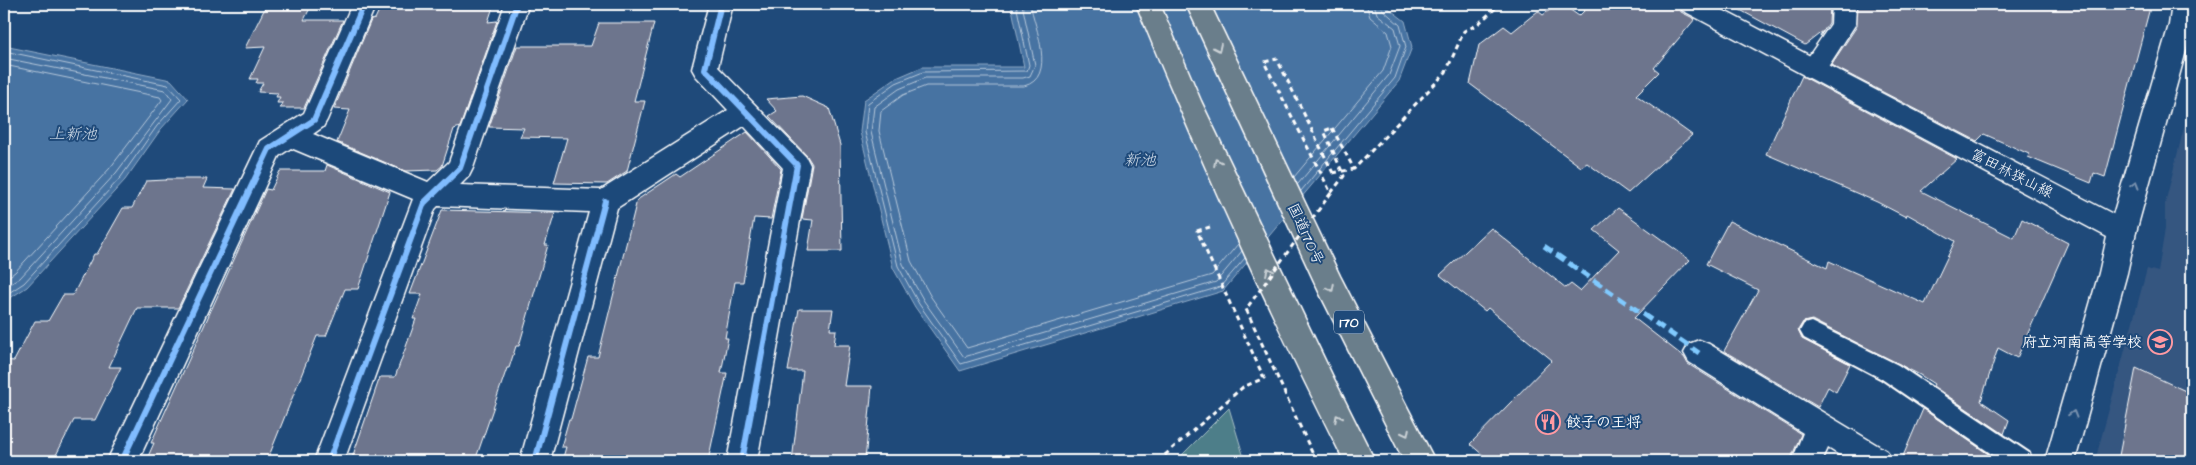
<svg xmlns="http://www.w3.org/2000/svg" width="2196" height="465" font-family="'Architects Daughter','Klee One',sans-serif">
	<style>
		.built { fill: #365780 }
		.green { fill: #4e7e89; stroke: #a6bec4 }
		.water { fill: #4773a2; stroke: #91abc7 }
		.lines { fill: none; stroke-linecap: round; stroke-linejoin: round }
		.shore { stroke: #b5c7da; stroke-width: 1 }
		.building { fill: #6d758d; stroke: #fff }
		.lane-casing { stroke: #fff; stroke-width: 4 }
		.street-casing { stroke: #fff; stroke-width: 3 }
		.secondary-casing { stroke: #fff; stroke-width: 3 }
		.highway-casing { stroke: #fff; stroke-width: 3 }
		.path { stroke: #fff; stroke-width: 3; stroke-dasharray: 5 4; stroke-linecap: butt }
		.lane { fill: #1f4a7a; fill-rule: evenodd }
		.street { fill: #1f4a7a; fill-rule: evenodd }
		.secondary { fill: #1f4a7a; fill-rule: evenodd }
		.highway { fill: #6b7e8b; fill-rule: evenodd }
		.path-bridge { stroke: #fff; stroke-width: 3; stroke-dasharray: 5 4; stroke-linecap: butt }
		.quiet { stroke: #80caff; stroke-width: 5; stroke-dasharray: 10 5; stroke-linecap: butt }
		.cycleway-casing { stroke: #1f4a7a; stroke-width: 9 }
		.cycleway { stroke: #80bcff; stroke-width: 6 }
		.oneway { stroke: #cbd2d6 }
		.oneway2 { stroke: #7992af }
		.labels { text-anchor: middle; stroke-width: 4; stroke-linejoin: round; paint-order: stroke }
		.shield { fill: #1f4a7a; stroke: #bcc9d7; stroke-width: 1 }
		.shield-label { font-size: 14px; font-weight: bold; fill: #fff }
		.street-label { font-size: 15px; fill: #fff; stroke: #1f4a7a }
		.poi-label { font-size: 15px; font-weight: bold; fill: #fff; stroke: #1f4a7a; text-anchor: end }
		.water-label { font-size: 16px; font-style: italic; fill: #d1dce8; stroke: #1f4a7a }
	</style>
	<rect width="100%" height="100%" fill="#1f4a7a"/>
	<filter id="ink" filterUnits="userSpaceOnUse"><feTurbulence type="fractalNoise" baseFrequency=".02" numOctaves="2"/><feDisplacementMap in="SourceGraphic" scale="10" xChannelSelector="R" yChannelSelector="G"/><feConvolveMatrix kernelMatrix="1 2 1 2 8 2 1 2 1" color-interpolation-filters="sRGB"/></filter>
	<g filter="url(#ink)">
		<path class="built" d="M2192,95V461H2095L2147,269L2158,272L2165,229V204Z"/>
		<path class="green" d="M1229,408L1245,461H1176Z"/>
		<g class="water">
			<path d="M1011,4H1383L1405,21L1412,47L1399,81L1223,291L960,371L915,307L893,268L860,132L864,100L894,79L922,67H1024Z"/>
			<path d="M4,46L171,80L188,99L161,129L125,180L27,287L4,302Z"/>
		</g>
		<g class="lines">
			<g class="shore">
				<path d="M1016,4L1029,65L1027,71L923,72L896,83L868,103L865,132L898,266L919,304L961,364L1220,287L1245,258"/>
				<path d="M1022,4L1035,65L1030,76L1023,78H925L899,89L874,107L871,132L903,264L924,301L964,357L1216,282L1242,251"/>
				<path d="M1030,4C1035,27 1057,78 1024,86H926L903,95L881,111L879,131L911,261L931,297L967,348L1212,275L1238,244"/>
				<path d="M4,51L168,85L181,99L157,126L121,177L24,283L4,296"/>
				<path d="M4,58L165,90L172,99L116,173L20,278L4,288"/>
				<path d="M4,65L160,97L162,100L110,168L15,272L4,280"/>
				<path d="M1294,177L1383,71L1392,46L1388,32L1370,17L1366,4"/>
				<path d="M1298,184L1389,75L1400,46L1395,28L1377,14L1374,4"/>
				<path d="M1301,191L1395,78L1406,47L1400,25L1382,9L1380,4"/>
			</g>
		</g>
		<g class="building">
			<path d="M267,4H312L304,20H343L304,108H280L283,103H277L280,97H276L278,93L258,92L263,83H256L258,79H250L265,47L245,48Z"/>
			<path d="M382,4H494L488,22L497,21L460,127L454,129L442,166L437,170L405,171L337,142L350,110L334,109L371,20L375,19Z"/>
			<path d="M1558,4H1562L1579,16L1591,4H1677L1681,12L1695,19L1654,68L1659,72L1636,95L1692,135L1628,193L1587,163L1581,167L1470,84L1479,45L1504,26L1512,32L1538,11L1543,15Z"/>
			<path d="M1729,4H1830L1829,23L1820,36L1823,31L1805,45Z"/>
			<path d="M1858,4H1937L1946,8L1948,4L1960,9L1964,4H2151L2105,177L2094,173L2091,183L2028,157L2029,154L1984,134L1977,141L1831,65L1857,26Z"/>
			<path d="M599,23H654L634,101H645L627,171L607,184L554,183L567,138L520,137L524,128L489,127L517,46H591Z"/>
			<path d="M1802,76L1957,159L1921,191L2014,238L2022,219L2068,243L2017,358L1998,348L1981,401L2009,420L2004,434L1933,386L1934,384L1920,375L1812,320L1803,322L1798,330L1802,339L1850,364L1836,392L1828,387L1818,407L1724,351L1758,290L1706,264L1729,221L1827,268L1829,261L1925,304L1955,241L1907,214L1906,217L1877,202L1766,154Z"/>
			<path d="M802,96L829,108L840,145L842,251H808L813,220L802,219L812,164L807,156L769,116L777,111L766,99Z"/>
			<path d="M747,132L781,169L771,219L754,218L743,282H735L725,338H728L721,373H727L708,461H562L566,447H561L569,419H571L588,357H598L637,200L676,174L680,177Z"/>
			<path d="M327,165L390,192L358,289H345L326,336H317L267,461H146L154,443H151L266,189L271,190L280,171H325Z"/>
			<path d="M167,179H207L203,188L235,189L178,308H137L109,367H121L95,420H74L53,461H4V360L14,361L35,321H48L63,295H73L94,254H97L123,208H132L146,181L166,180Z"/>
			<path d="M1618,208L1690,260L1634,318L1684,357L1688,364L1801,434L1790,461H1490L1470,444L1552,360L1488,308L1485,311L1440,275L1491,228L1566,288L1571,284L1580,291L1619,250L1594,230Z"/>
			<path d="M442,210L555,213L545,245H548L519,346H516L509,368H507L475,461H351L380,377H395L416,319H413L422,294H410Z"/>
			<path d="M799,309H833L830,330H836L834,345H850L844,386H872L865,461H792L803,371H788Z"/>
			<path d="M2136,368L2192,394V461H2118Z"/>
			<path d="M1923,409L1994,458L1993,461H1901Z"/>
		</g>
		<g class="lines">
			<defs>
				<path id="lane" d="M1811,322L1898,365L2029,453L2032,461H2002L1882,379L1804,338L1800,331L1804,324Z"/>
				<g id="street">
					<path d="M352,4H376L327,120L323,127L313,134L428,182L449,162L505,4H529L473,168L469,176L460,185L601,190L728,110L696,76L692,69L709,4H733L718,67L806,157L810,165L757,461H727L783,168L744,126L617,208L550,461H520L589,212L438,206L435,209L344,461H314L413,199L291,148L279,156L138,461H107L260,141L304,113Z"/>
					<path d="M1832,4H1856L1855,25L1822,76L1813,79L1804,76L1800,69L1831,24Z"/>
					<path d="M2172,4H2192V29L2136,232L2132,240L2122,244L2112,240L2108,232L2169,25Z"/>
					<path d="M1699,340L1709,344L1887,451L1891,461H1849L1828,448L1822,461H1792L1803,433L1689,362L1684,353L1689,344Z"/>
				</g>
				<path id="secondary" d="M1679,4H1711L2132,224L2136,232L2127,273L2075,461H2045L2099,273L2107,237L1682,10Z"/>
				<g id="highway">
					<path d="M1136,4H1160L1201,101L1332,375L1375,461H1344C1269,312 1199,159 1136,4Z"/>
					<path d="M1186,4H1210L1340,276L1435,461H1404L1320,294Z"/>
				</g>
			</defs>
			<use href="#lane" class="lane-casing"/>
			<use href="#street" class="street-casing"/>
			<use href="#secondary" class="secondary-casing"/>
			<use href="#highway" class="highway-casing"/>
			<g class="path">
				<path d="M1332,128L1354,169"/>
				<path d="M1333,173L1354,169L1446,72L1464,31L1477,25L1500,4"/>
				<path d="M1158,461L1243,387L1264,378L1197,231L1210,227"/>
			</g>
			<use href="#lane" class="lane"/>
			<use href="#street" class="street"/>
			<use href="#secondary" class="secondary"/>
			<use href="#highway" class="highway"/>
			<g class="path-bridge">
				<path d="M1331,193L1344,176L1324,131L1332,128"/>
				<path d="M1316,461L1246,309L1331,193L1264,62L1277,59L1333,173"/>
			</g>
			<path class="quiet" d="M1544,246L1699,353"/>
			<defs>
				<g id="cycleway">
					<path d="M721,4L705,69L797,165L742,461"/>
					<path d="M122,461L269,149L314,120L364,4"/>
					<path d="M329,461L424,203L460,168L517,4"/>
					<path d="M535,461L605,201"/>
				</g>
			</defs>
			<use href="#cycleway" class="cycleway-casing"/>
			<use href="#cycleway" class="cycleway"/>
		</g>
		<defs><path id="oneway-chevron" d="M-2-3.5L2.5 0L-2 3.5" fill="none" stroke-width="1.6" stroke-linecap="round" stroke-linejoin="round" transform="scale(1.25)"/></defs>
		<g class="oneway">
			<use href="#oneway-chevron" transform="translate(1218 48) rotate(65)"/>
			<use href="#oneway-chevron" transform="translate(1217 162) rotate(-116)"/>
			<use href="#oneway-chevron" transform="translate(1269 271) rotate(-115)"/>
			<use href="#oneway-chevron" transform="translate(1331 288) rotate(63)"/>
			<use href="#oneway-chevron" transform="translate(1338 418) rotate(-117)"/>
			<use href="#oneway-chevron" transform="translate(1406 433) rotate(63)"/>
		</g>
		<g class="oneway2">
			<use href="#oneway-chevron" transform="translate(2135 185) rotate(-74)"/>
			<use href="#oneway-chevron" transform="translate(2073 414) rotate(-74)"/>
		</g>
	</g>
	<defs>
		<symbol id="school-ring" viewBox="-11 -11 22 22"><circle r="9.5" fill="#1f4a7a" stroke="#ff9aa2" stroke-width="1.5"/><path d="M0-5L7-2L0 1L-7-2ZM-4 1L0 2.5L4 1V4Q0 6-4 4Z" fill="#ff9aa2"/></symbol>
		<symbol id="restaurant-ring" viewBox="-11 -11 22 22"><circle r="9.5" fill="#1f4a7a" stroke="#ff9aa2" stroke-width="1.5"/><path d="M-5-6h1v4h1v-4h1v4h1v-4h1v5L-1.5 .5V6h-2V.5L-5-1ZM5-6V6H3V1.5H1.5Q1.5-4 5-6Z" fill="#ff9aa2"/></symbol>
	</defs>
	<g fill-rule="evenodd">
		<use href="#school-ring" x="2146" y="328" width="28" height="28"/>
		<use href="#restaurant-ring" x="1534" y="408" width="28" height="28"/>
	</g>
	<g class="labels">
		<rect class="shield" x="1334" y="310.5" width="30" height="23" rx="4"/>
		<g class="shield-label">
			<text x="1349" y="327">170</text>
		</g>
		<g class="street-label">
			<text transform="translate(2012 173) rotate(27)" y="5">富田林狭山線</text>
			<text transform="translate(1306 234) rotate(65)" y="5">国道170号</text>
		</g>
		<g class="poi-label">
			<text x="2142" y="347">府立河南高等学校</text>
			<text x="1566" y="427" text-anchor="start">餃子の王将</text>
		</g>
		<g class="water-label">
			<text x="73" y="139">上新池</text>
			<text x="1140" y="165">新池</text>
		</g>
	</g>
	<rect width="2196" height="465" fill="none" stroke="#1f4a7a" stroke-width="20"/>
	<rect x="10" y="10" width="2176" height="445" fill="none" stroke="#fff" stroke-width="2" filter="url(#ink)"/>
</svg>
